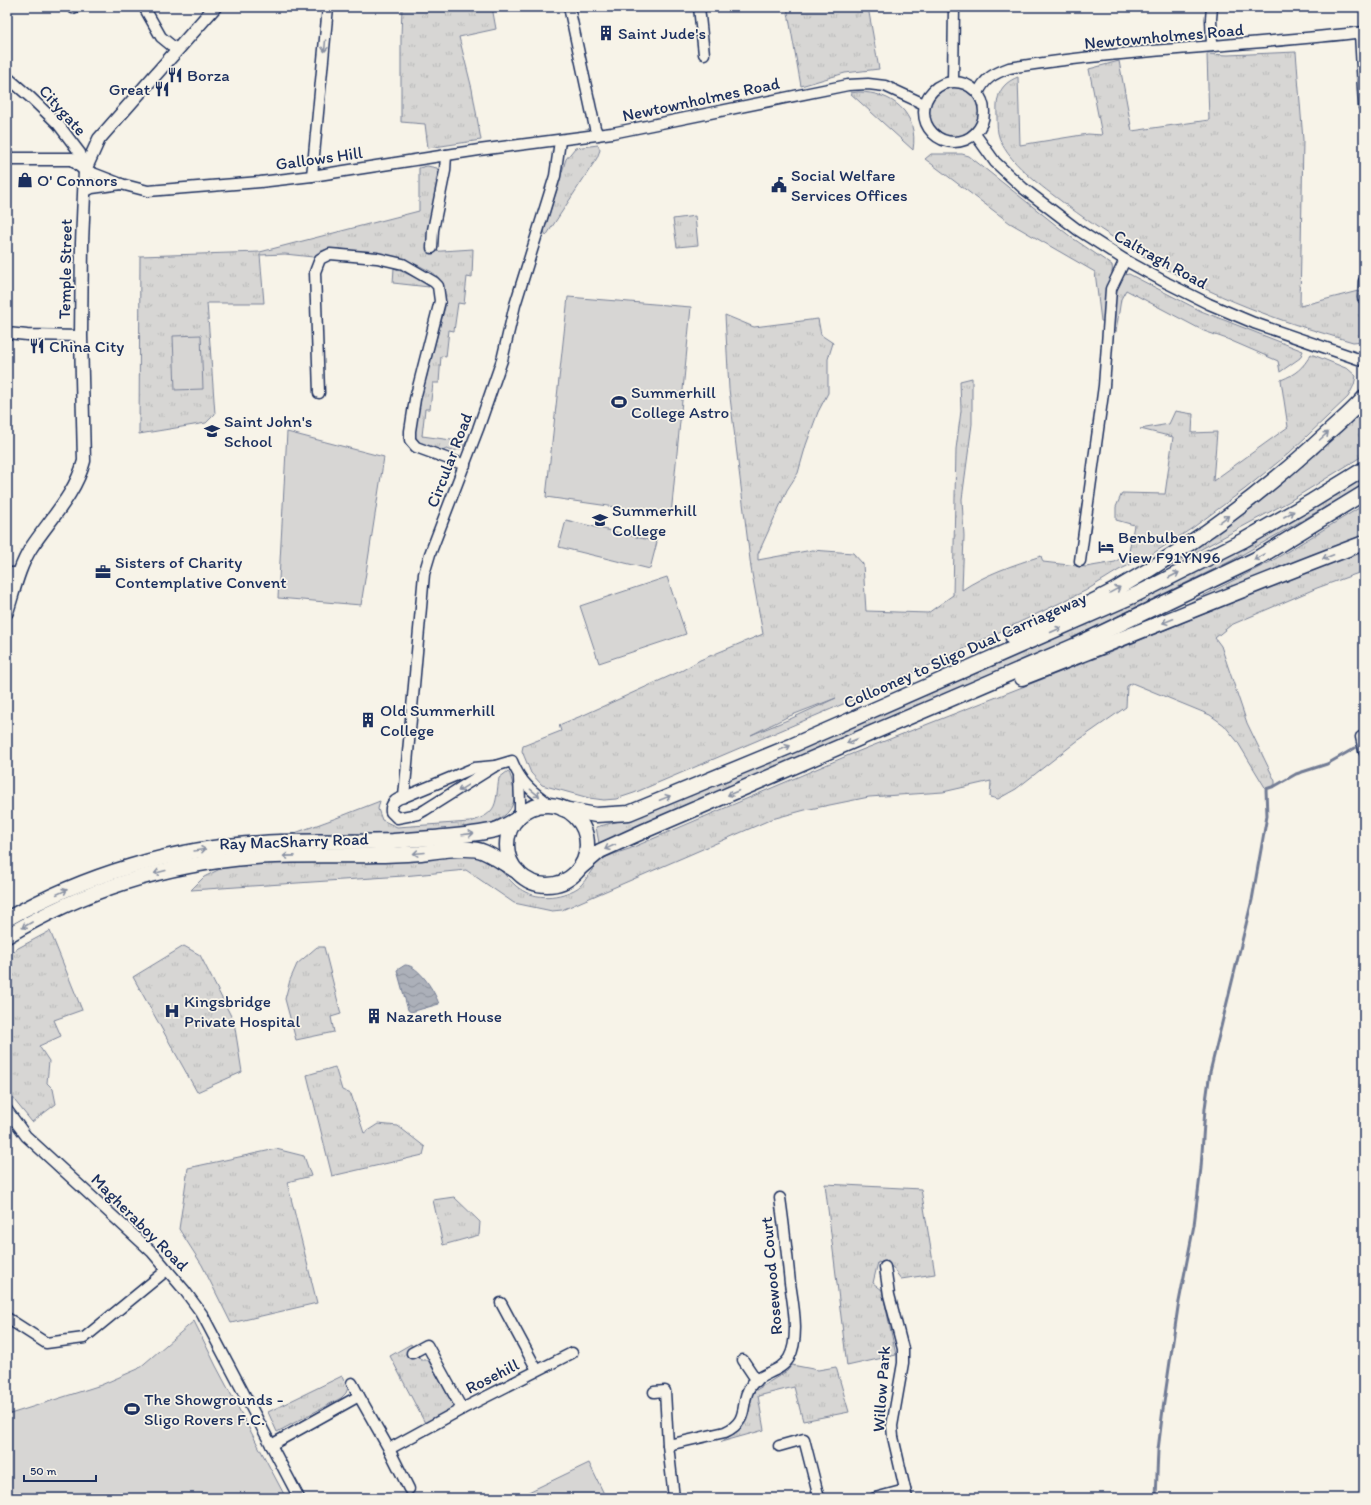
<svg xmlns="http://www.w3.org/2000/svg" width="1371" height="1505" font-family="Itim,sans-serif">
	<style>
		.grass { fill: url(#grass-tufts); stroke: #798299; fill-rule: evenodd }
		.pitch { fill: #d7d6d4; stroke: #798299 }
		.water { fill: url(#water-waves); stroke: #727c95 }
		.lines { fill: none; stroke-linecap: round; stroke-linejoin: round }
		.stream { stroke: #727c95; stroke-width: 3 }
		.minor-casing { stroke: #1b2f5e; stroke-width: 13 }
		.major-casing { stroke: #1b2f5e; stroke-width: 15 }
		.highway-casing { stroke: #1b2f5e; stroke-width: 17 }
		.minor { stroke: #f7f3e8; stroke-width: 10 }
		.major { stroke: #f7f3e8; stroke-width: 12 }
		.highway { stroke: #f7f3e8; stroke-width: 14 }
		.oneway { stroke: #8991a3 }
		.labels { text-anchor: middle; stroke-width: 3.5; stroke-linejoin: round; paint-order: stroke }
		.poi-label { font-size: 17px; fill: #1b2f5e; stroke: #f7f3e8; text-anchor: start }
		.street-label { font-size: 17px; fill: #1b2f5e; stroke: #f7f3e8 }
	</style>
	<defs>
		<pattern id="grass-tufts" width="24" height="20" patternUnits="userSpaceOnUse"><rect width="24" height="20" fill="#d7d6d4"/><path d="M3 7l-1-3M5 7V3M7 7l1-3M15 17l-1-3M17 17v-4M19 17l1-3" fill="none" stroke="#b8b8b8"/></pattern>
		<pattern id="water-waves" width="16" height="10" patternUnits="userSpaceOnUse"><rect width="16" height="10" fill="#acb0b9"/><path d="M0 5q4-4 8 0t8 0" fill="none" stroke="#8b909a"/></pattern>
	</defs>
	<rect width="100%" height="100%" fill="#f7f3e8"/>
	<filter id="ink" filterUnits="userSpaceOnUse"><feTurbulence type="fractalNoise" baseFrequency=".025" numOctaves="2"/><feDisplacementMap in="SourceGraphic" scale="8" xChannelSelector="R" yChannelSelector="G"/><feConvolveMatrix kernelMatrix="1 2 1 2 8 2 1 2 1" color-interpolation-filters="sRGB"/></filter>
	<g filter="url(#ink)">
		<g class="grass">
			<path d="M402,7H492L496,29L459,37L472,89L481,140L428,148L425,124L401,122V37Z"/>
			<path d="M787,7H868L879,69L845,73L801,86Z"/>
			<path d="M1296,52L1303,140L1300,306L1358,291L1364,286V341L1353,342C1322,333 1291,324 1260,312C1191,286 1125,249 1065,204C1044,188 1004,161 998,133C997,127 997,121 997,115C996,96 1000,84 1018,77L1020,145L1088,134L1102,135L1089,69L1119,61L1132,131L1209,120L1207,54L1228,55Z"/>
			<circle cx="953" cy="112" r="26"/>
			<path d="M858,92C892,92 919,113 913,150L850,93Z"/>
			<path d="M598,145L600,150L597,158L546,236L544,231L566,159L575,148Z"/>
			<path d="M931,154H962L969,156L1071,237L1112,265C1114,273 1108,284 1106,292C1104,302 1105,312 1106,321H1101L1095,272L1010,223L925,159Z"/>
			<path d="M427,166L437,168L438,171L436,182L439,183L427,239V252L473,249L472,278L467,277L464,304L458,303L454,331L449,330L446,357L441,356L439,383H433L430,409H425L422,436L466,442L463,448L453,451L446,449L443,451L419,443L415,436L416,426L422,393L445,307C445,296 444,283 436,275C431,271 425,269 420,266C396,256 373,252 348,250C342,249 335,248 329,249C322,250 318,252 313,257L285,254L260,255L264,303H207L215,414L206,423L139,434L140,256L260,252L419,211V168Z"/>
			<path d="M695,216L698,245L677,247L673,219Z"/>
			<path d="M394,268L421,280L429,287L393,283Z"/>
			<path d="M1129,274L1201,311L1303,351L1300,358L1280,372L1278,361L1227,339L1204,331L1126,290L1121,299L1116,332L1112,331L1115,291L1124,275Z"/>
			<path d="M725,315L754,327L818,319L821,335L833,343L828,359V393L818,412L806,445L798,473L787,490L758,554V560L812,550L853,553L863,564L866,611L928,613L953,595L956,449L961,411L960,381L972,378V424L962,499L964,536L962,590C986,574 1013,565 1041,556L1043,562L1086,567L1115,562L1129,552L1134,525L1116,520V507L1122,493L1165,494L1173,437L1140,429L1169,424L1175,411L1193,414L1192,433L1217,432L1213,481L1288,427L1281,380C1296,374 1303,368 1311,354L1348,369L1356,376L1354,385L1348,397L1288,454L1245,489L1191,529L1152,554L1119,570L1085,591L890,684L634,793L616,799L604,800L589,798L542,785L531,773L522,751L523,746L561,731L559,725L586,714L683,670L700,660L763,634L751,568L729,389ZM836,698L790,719L751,735L787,717Z"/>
			<path d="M1364,405V455L1288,502L1148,578Z"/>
			<path d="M1364,476V485L1231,561L1063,643L822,748L599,843L596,827L635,817L882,711Z"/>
			<path d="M1364,505V536L1157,619L1270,562Z"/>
			<path d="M1364,548V571L1317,588L1231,625L1215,638L1221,646L1247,723L1275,781V786L1266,789L1237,741L1224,725L1210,715L1132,683L1127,686L1126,707L1076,742L1016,789L998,799L990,797L991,781L943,792L869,797L805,810L772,819L562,910L552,911L514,903L466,870L403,876L191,890L204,877L230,864L462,854C472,856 482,858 491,863C501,869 508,879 516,886C533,900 555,899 574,890C586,885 590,868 601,860C609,855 620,852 629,849L849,755L1109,653Z"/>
			<path d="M508,771C511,776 512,780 513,786C519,811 501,821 479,827L390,836L284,837L339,817L380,801L378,809L382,820L397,827L470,822C499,813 495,804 499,778Z"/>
			<path d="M50,931L82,1010L54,1020L61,1036L39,1046L49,1061L47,1083L53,1089L56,1104L32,1122L15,1101L7,1086V954Z"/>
			<path d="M184,946L200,955L234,1022L242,1072L197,1092L133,977Z"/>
			<path d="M317,947H324L341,1014L331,1017L334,1032L296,1040L285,999L290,980L297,964Z"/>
			<path d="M335,1067L342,1090L351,1094L364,1133L378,1124L398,1126L425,1147L423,1155L332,1176L307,1075Z"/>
			<path d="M276,1149L304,1156L311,1176L287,1182L317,1303L231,1323L202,1265L179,1229L188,1168Z"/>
			<path d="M825,1184L921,1189L935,1274L901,1279L891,1266L878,1262L873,1283L882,1290L896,1355L847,1366Z"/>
			<path d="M454,1197L480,1222L479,1235L443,1245L433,1200Z"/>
			<path d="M411,1344L421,1360H428L453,1405L452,1409L425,1423L390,1356Z"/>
			<path d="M792,1365L818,1370L836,1367L849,1412L803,1421L794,1387L758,1396L764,1430L721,1442L742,1428L753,1392L787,1371Z"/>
			<path d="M342,1376L348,1388L346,1393L341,1398L277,1432L268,1412Z"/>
		</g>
		<g class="pitch">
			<path d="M568,297L691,307L671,515L546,497Z"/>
			<path d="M201,335L203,389L175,390L173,336Z"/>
			<path d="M287,432L384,457L361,605L278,598Z"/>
			<path d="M566,520L657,542L650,569L559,547Z"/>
			<path d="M667,577L686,634L599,663L580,606Z"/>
			<path d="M194,1321L216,1366L286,1498H7V1415L101,1385L138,1369Z"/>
			<path d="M589,1463L606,1498H516Z"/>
		</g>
		<path class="water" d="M405,965C419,965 435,992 439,1004L411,1012L408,1010L397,970Z"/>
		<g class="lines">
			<path class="stream" d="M1156,1498L1158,1450L1163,1409L1178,1307L1194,1225L1201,1168L1205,1108L1210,1072L1252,900L1267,816L1266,789L1275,786L1296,774L1327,764L1355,748"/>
			<defs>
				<g id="minor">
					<path d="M144,7L161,37L177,50"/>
					<path d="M569,7L595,128L598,135"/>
					<path d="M699,7L704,54"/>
					<path d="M73,8L75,7"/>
					<path d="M1360,33L1364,107"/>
					<path d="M1212,46L1211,19L1212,7"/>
					<path d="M7,77L30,97L58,124L80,153L85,170L121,184L148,191L260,182L312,176L479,150L612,133L848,85L868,84L885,86L924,104"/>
					<path d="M953,81L954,7"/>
					<circle cx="954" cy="112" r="30"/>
					<path d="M978,93C985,78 993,74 1009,68C1126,49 1246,46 1364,32"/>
					<path d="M975,134L995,162L1023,188L1078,230L1125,260L1167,283L1209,304L1254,323L1364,361"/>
					<path d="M312,176L328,7"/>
					<path d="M84,192L92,188L121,184"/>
					<path d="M432,248L433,230L445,171L446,155"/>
					<path d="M1363,298L1364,281"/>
					<path d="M7,333L27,335L81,336"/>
					<path d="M319,393L315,272L320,259L330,254L377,258L403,264L434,282L438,286L440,301L415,399L410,431V440L416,447L465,465"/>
					<path d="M1080,561L1104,386L1111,289L1125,260"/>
					<path d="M7,573H19"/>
					<path d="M1361,737L1364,751"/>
					<path d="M495,766L425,810L418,814L397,818L391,812C390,804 395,799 404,797L424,574L430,554L478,429L502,360L515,305L555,176L560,141"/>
					<path d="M519,778L520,801V816"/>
					<path d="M404,797L474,768L495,766L512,761C521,784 533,792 552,806"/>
					<path d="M7,1110L26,1136L152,1252L185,1291L202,1314L299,1498"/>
					<path d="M885,1267L889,1295L903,1349V1363L892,1426L893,1437L907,1498"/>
					<path d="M501,1303L537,1370"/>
					<path d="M7,1318L46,1343L84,1338L167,1270"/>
					<path d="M412,1353L427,1345L462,1409"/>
					<path d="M743,1360L757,1381"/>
					<path d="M352,1383L359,1396"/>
					<path d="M654,1392L665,1391L668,1445L674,1498"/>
					<path d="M271,1445L359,1396L389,1449L462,1409L572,1353"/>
					<path d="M668,1445L725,1432C752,1420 738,1401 752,1384C761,1373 781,1372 789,1358C800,1338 793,1304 790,1283C787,1254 784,1226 780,1198"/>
					<path d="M779,1446L804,1439L819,1498"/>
					<path d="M389,1449L409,1489"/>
					<path d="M875,1498L905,1490"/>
				</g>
				<g id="major">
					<path d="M7,159H72L85,170"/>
					<path d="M7,612C14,590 19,567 31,548C50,519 75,495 84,461L81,336L82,243L85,170L99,139L215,7"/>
				</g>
				<g id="highway">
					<path d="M1013,638C1047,623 1082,608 1115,590C1185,550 1251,502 1311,448C1329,431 1348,416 1364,398"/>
					<path d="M1022,678C1136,634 1249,586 1364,543"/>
					<circle cx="547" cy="845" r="40"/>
					<path d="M563,809L596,815L629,813L791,746L1135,595L1244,540L1312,501L1364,469"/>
					<path d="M580,868L600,851L644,831L1074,646L1256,559L1364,493"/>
					<path d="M7,919C84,875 174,848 263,843C306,840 349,843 393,841C406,840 419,839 432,838C453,836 474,835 495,830C502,828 510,823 517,819"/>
					<path d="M7,936C83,890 167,864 255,857C295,854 336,856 376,855C391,855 406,854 421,853C437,851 470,845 484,852C496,857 507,866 518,872"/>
				</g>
			</defs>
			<use href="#minor" class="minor-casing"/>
			<use href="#major" class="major-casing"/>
			<use href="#highway" class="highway-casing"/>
			<use href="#minor" class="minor"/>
			<use href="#major" class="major"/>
			<use href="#highway" class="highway"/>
		</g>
		<defs><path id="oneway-shaft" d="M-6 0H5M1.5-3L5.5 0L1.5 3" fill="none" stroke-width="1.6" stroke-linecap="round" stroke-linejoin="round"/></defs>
		<g class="oneway">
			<use href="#oneway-shaft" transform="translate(325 46) rotate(95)"/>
			<use href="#oneway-shaft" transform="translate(1324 436) rotate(-42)"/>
			<use href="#oneway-shaft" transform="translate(1289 514) rotate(-30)"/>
			<use href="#oneway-shaft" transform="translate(1224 519) rotate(-36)"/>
			<use href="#oneway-shaft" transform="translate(1259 557) rotate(150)"/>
			<use href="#oneway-shaft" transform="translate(1328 557) rotate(159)"/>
			<use href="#oneway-shaft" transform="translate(1174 575) rotate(-27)"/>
			<use href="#oneway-shaft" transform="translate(1115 590) rotate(-29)"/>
			<use href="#oneway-shaft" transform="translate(1168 621) rotate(158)"/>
			<use href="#oneway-shaft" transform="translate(1056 630) rotate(-24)"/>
			<use href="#oneway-shaft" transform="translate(852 741) rotate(157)"/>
			<use href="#oneway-shaft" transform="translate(785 748) rotate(-23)"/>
			<use href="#oneway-shaft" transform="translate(463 788) rotate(148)"/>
			<use href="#oneway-shaft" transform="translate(535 793) rotate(39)"/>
			<use href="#oneway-shaft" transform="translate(733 793) rotate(157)"/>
			<use href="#oneway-shaft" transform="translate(665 798) rotate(-22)"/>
			<use href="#oneway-shaft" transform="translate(468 834) rotate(-7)"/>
			<use href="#oneway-shaft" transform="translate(610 847) rotate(155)"/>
			<use href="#oneway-shaft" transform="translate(200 850) rotate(-9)"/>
			<use href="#oneway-shaft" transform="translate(419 853) rotate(175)"/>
			<use href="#oneway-shaft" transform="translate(289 856) rotate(179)"/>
			<use href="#oneway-shaft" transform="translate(160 872) rotate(166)"/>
			<use href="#oneway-shaft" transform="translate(62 892) rotate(-25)"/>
			<use href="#oneway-shaft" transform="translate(27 925) rotate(150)"/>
		</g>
	</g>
	<defs>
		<symbol id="building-bare" viewBox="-9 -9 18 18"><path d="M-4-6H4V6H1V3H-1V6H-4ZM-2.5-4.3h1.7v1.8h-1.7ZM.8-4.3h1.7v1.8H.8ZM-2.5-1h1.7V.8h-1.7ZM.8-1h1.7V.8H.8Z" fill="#1b2f5e" stroke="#f7f3e8" stroke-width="2.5" paint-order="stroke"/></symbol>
		<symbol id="restaurant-bare" viewBox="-9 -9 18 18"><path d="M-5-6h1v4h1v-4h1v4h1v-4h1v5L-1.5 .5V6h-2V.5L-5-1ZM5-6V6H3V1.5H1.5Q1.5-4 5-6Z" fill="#1b2f5e" stroke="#f7f3e8" stroke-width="2.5" paint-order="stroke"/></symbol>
		<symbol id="shop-bare" viewBox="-9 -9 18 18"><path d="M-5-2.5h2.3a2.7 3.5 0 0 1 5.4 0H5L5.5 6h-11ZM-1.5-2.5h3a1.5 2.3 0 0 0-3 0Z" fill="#1b2f5e" stroke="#f7f3e8" stroke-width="2.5" paint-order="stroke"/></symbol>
		<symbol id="civic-bare" viewBox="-9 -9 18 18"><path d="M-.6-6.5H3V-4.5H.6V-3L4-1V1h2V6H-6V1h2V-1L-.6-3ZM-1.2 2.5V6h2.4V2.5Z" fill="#1b2f5e" stroke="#f7f3e8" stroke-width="2.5" paint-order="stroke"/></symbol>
		<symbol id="stadium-bare" viewBox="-9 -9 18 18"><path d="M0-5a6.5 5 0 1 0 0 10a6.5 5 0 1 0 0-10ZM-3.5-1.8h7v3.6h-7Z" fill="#1b2f5e" stroke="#f7f3e8" stroke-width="2.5" paint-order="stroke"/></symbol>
		<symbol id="school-bare" viewBox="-9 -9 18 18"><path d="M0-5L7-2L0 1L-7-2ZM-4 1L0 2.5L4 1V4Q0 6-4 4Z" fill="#1b2f5e" stroke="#f7f3e8" stroke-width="2.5" paint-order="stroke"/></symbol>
		<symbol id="hotel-bare" viewBox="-9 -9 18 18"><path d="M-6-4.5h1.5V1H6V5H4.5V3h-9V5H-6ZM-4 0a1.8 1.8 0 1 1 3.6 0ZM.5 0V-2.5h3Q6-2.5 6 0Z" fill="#1b2f5e" stroke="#f7f3e8" stroke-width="2.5" paint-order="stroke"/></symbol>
		<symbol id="office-bare" viewBox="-9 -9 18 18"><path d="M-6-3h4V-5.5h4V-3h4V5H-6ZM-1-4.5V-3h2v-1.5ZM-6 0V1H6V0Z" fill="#1b2f5e" stroke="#f7f3e8" stroke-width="2.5" paint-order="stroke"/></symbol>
		<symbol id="hospital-bare" viewBox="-9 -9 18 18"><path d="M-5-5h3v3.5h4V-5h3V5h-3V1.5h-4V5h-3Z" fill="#1b2f5e" stroke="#f7f3e8" stroke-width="2.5" paint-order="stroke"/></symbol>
	</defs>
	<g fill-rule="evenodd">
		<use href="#building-bare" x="595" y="22" width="22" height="22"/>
		<use href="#restaurant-bare" x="164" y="64" width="22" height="22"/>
		<use href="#restaurant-bare" x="151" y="78" width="22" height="22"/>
		<use href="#shop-bare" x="14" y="169" width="22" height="22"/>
		<use href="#civic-bare" x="768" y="174" width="22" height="22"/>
		<use href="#restaurant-bare" x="26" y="335" width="22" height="22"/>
		<use href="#stadium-bare" x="608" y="391" width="22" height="22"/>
		<use href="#school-bare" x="201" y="420" width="22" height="22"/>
		<use href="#school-bare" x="589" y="509" width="22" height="22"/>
		<use href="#hotel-bare" x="1095" y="536" width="22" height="22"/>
		<use href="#office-bare" x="92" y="561" width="22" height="22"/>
		<use href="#building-bare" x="357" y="709" width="22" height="22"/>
		<use href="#hospital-bare" x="161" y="1000" width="22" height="22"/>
		<use href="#building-bare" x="363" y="1005" width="22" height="22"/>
		<use href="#stadium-bare" x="121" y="1398" width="22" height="22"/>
	</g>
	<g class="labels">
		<g class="poi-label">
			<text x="618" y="39">Saint Jude's</text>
			<text x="187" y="81">Borza</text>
			<text x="150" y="95" text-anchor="end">Great</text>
			<text x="791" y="181">Social Welfare<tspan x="791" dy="20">Services Offices</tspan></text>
			<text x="37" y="186">O' Connors</text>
			<text x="49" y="352">China City</text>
			<text x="631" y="398">Summerhill<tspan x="631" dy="20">College Astro</tspan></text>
			<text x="224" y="427">Saint John's<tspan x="224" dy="20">School</tspan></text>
			<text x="612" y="516">Summerhill<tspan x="612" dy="20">College</tspan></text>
			<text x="1118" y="543">Benbulben<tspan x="1118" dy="20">View F91YN96</tspan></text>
			<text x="115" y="568">Sisters of Charity<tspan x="115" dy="20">Contemplative Convent</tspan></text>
			<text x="380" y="716">Old Summerhill<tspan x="380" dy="20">College</tspan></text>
			<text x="184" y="1007">Kingsbridge<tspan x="184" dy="20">Private Hospital</tspan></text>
			<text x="386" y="1022">Nazareth House</text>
			<text x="144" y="1405">The Showgrounds -<tspan x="144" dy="20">Sligo Rovers F.C.</tspan></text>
		</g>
		<g class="street-label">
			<text transform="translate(1164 36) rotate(-5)" y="6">Newtownholmes Road</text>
			<text transform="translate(701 99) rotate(-12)" y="6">Newtownholmes Road</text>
			<text transform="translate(63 110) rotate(48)" y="6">Citygate</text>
			<text transform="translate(319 158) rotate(-8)" y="6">Gallows Hill</text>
			<text transform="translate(1161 259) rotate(29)" y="6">Caltragh Road</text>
			<text transform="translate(65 269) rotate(-89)" y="6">Temple Street</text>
			<text transform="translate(449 460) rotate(-69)" y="6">Circular Road</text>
			<text transform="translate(965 650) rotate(-24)" y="6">Collooney to Sligo Dual Carriageway</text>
			<text transform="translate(294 841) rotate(-2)" y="6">Ray MacSharry Road</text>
			<text transform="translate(140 1222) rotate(45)" y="6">Magheraboy Road</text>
			<text transform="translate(771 1276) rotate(-95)" y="6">Rosewood Court</text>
			<text transform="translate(492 1376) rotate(-27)" y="6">Rosehill</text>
			<text transform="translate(881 1389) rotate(-86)" y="6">Willow Park</text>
		</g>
	</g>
	<rect width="1371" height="1505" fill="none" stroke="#f7f3e8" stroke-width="24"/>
	<rect x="12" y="12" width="1347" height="1481" fill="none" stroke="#1b2f5e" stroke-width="1.5" filter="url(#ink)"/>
	<path d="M24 1475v6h72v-6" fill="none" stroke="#1b2f5e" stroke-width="2"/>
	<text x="30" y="1475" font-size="12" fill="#1b2f5e" stroke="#f7f3e8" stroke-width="3" paint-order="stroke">50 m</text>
</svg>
